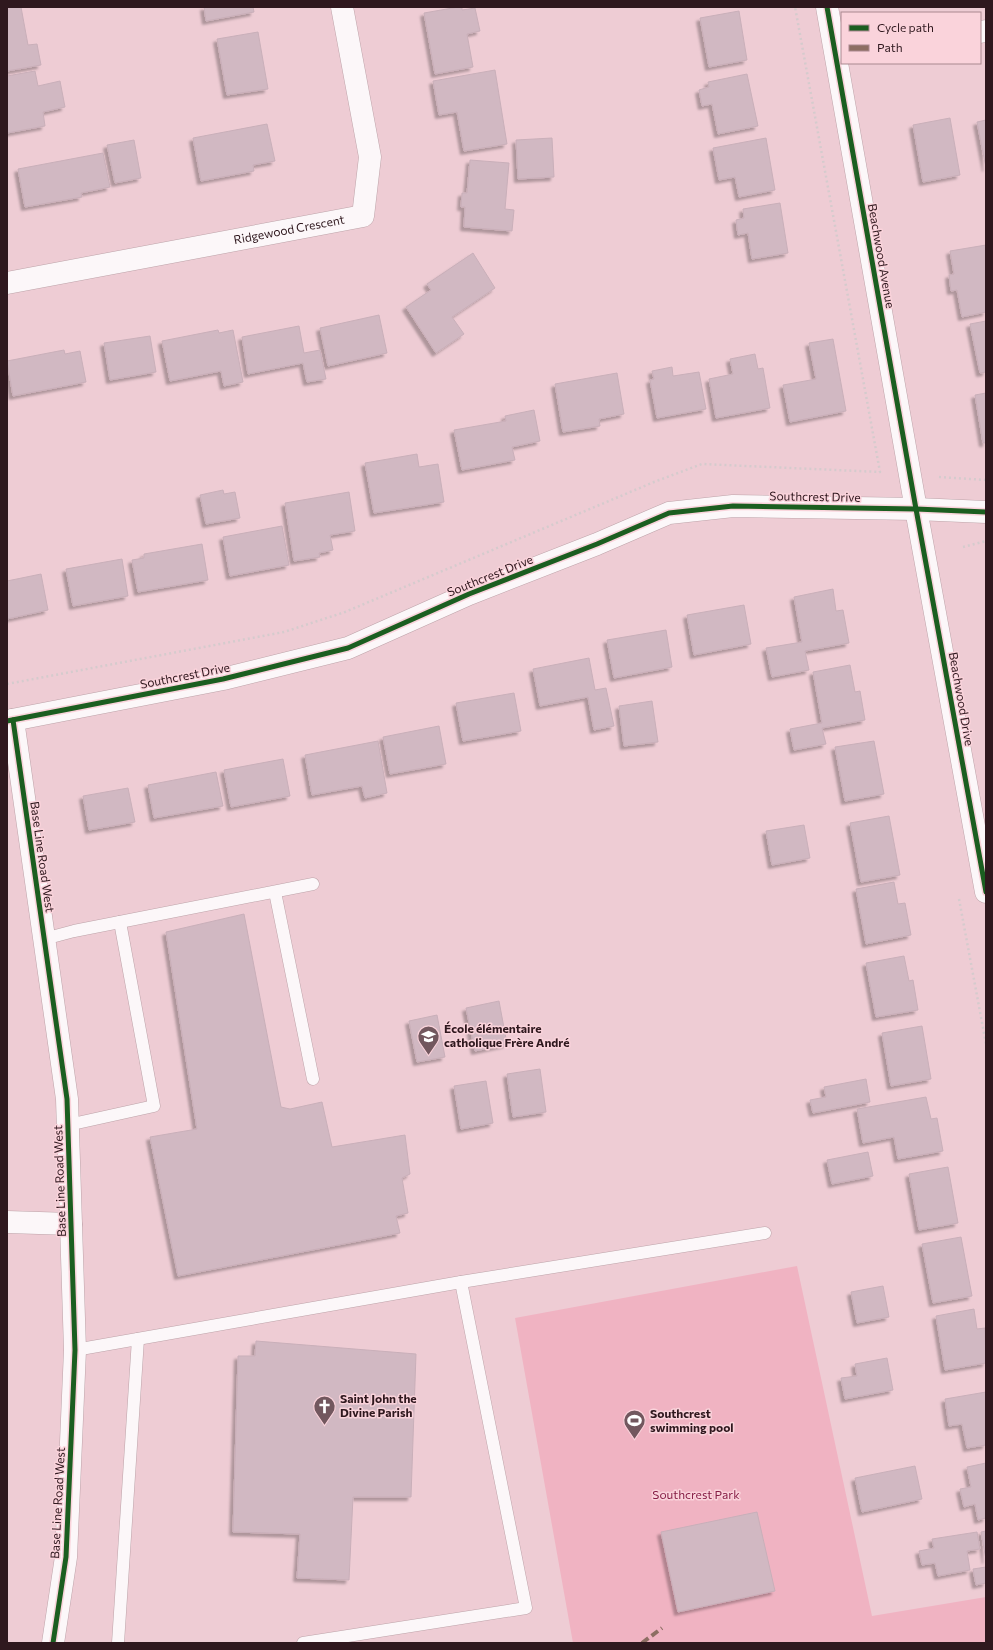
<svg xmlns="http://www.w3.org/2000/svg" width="993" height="1650" font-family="Commissioner,sans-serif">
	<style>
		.green { fill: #f0b3c2 }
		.building { fill: #d1b8c2; stroke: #c9afb9; filter: url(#shadow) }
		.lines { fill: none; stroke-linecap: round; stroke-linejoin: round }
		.service-casing { stroke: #bda3a9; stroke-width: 13 }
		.minor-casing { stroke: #bda3a9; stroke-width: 23 }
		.tertiary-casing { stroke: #bda3a9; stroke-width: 23 }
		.path { stroke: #d5cbcd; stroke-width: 2.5; stroke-dasharray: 2 3; stroke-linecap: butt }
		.service { stroke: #fcf7f9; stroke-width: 12 }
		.minor { stroke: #fcf7f9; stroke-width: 22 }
		.tertiary { stroke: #fcf7f9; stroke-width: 22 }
		.quiet { stroke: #8d6e63; stroke-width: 4; stroke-dasharray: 8 4; stroke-linecap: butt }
		.cycleway-casing { stroke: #fad3db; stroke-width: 8 }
		.cycleway { stroke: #1b5e20; stroke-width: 5 }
		.labels { text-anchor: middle; stroke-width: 3; stroke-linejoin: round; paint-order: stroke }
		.street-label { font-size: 12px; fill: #2f181e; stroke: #fad3db }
		.poi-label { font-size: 12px; font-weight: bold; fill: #2f181e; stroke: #fad3db; text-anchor: start }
		.park-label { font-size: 12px; fill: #861d45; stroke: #fad3db }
	</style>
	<defs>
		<filter id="shadow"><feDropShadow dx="-3.5" dy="3.5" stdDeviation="1" flood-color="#0004"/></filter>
	</defs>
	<rect width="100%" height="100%" fill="#eeccd4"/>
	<path class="green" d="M797,1266L872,1616L986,1597V1643H573L515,1318Z"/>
	<g class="building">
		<path d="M7,7H21L28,45L37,44L41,65L7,71Z"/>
		<path d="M204,7H253L254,12L206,21Z"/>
		<path d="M458,7H462V10L475,8L480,31L467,34L473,67L435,74L424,13Z"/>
		<path d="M739,11L747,60L709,67L700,18Z"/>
		<path d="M258,32L268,89L227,95L217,39Z"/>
		<path d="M495,70L507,144L464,151L457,112L439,115L433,81Z"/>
		<path d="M35,71L38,86L60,81L65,107L43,112L45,126L7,133V76Z"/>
		<path d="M747,74L758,126L718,134L712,104L702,106L699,90L709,87L708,82Z"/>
		<path d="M950,118L960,175L923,182L913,125Z"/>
		<path d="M986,120V168L977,122Z"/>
		<path d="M267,124L275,161L253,165L254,171L201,181L193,138Z"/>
		<path d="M552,138L554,177L518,179L516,140Z"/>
		<path d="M766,138L775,190L739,197L735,177L719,180L713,148Z"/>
		<path d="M134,140L141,178L115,183L107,145Z"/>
		<path d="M103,153L110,187L81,193L82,197L25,207L18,169Z"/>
		<path d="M470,160L509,163L505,209L514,210L512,231L464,227L465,207H461L462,193H467Z"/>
		<path d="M780,203L788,253L752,259L748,233L738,235L736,220L744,218L743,209Z"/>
		<path d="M986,245V312L962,317L957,290L951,291L949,275L954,274L950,251Z"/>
		<path d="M473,253L495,288L452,317L464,334L436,353L406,307L431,290L427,284Z"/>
		<path d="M379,315L387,353L328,366L320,328Z"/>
		<path d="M986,321V372L980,373L970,324Z"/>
		<path d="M299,326L304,353L320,350L326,379L307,382L303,363L248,374L242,337Z"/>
		<path d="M218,330L219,333L233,330L243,382L224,386L221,371L170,381L162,341Z"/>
		<path d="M150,336L156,372L110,380L104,343Z"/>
		<path d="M833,339L846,411L790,422L783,385L816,379L809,343Z"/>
		<path d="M64,350L65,354L80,351L86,382L13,396L7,361Z"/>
		<path d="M755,354L758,369L763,368L770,408L716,418L709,379L733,374L730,359Z"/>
		<path d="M672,367L673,376L699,372L706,409L657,418L650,380L654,379L652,371Z"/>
		<path d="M617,373L624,414L599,419L600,426L563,432L555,384Z"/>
		<path d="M986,393V443H983L975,395Z"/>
		<path d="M534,410L540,441L512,447L515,460L462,470L454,430L506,421L505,416Z"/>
		<path d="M417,454L419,467L438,464L444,502L374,513L365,463Z"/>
		<path d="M223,490L224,494L235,492L240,518L206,524L200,495Z"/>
		<path d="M349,492L355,531L330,535L333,550L319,553L320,557L294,561L285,503Z"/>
		<path d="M282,526L289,565L230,576L223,537Z"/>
		<path d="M202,544L208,580L138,592L132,560L144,558V554Z"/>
		<path d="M122,559L128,596L73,606L66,569Z"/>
		<path d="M41,574L48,610L7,619V581Z"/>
		<path d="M833,589L836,611L843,610L849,643L805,651L809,670L772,677L766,648L802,642L794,597Z"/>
		<path d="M744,605L751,644L694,655L687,615Z"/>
		<path d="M666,630L672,667L614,678L607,640Z"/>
		<path d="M589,658L595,690L606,688L614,726L594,730L588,697L540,706L533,669Z"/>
		<path d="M850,665L855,692L860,691L865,720L822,728L826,744L794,750L790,729L822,723L813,672Z"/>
		<path d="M514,693L521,731L463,741L456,703Z"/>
		<path d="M652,701L658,742L624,746L619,706Z"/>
		<path d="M439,726L446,764L390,774L383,737Z"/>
		<path d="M378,741L387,793L365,798L362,786L312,795L305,755Z"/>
		<path d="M874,741L884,794L845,801L835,747Z"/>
		<path d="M283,759L290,796L231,807L224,770Z"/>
		<path d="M216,772L223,806L154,818L148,785Z"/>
		<path d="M128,788L135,822L89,830L83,796Z"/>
		<path d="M889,816L900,875L861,882L850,823Z"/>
		<path d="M804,825L810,858L772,865L766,831Z"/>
		<path d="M894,882L898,904L905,903L911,935L866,944L856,889Z"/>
		<path d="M244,914L281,1107L290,1109L322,1102L332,1147L405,1135L410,1174L402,1178L408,1213L396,1216L400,1233L178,1276L150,1137L197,1129L166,932Z"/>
		<path d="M904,956L909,981L913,980L918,1010L876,1017L866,963Z"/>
		<path d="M499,1001L507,1044L475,1051L466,1008Z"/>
		<path d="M437,1015L445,1057L417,1062L409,1021Z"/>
		<path d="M922,1026L931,1079L891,1086L882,1033Z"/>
		<path d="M540,1069L546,1112L513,1117L507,1074Z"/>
		<path d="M866,1079L870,1102L813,1113L810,1100L826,1097L824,1087Z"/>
		<path d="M486,1081L493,1123L461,1129L454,1086Z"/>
		<path d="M926,1097L931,1119L937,1118L943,1151L898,1159L894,1137L863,1143L857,1109Z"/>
		<path d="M868,1152L873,1176L832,1184L827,1160Z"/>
		<path d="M948,1167L958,1223L919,1230L909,1174Z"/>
		<path d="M961,1237L972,1296L933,1303L922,1244Z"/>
		<path d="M883,1286L889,1317L857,1323L851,1292Z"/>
		<path d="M974,1309L977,1329L985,1328L986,1363L945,1370L936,1316Z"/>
		<path d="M256,1341L416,1354L411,1497H353L349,1580L297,1578L300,1534L233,1532L238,1356H255Z"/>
		<path d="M887,1358L893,1390L845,1399L841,1378L857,1376L855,1364Z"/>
		<path d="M986,1392V1445L967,1448L962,1424L949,1426L945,1399Z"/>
		<path d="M986,1463V1518L978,1520L975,1504L964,1507L960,1489L971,1487L967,1467Z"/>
		<path d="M915,1466L922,1499L862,1512L855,1478Z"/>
		<path d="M757,1512L775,1591L678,1612L661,1532Z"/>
		<path d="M986,1531V1560L981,1532Z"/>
		<path d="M977,1532L980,1549L967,1551L970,1570L938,1576L935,1563L922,1565L919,1551L934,1548L932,1539Z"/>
		<path d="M986,1567V1583L976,1585L973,1569Z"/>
	</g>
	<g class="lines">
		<defs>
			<g id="service">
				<path d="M275,892L313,1079"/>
				<path d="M44,939L74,931L313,884"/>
				<path d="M68,1125L154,1106L120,922"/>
				<path d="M75,1350L461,1282L765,1233"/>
				<path d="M118,1643L138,1339"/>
				<path d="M303,1643L526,1608L461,1282"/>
			</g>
			<g id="minor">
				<path d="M980,32L986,31"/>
				<path id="s1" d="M7,283L363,216L370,157L342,7"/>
				<path d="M7,1222L71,1224"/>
			</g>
			<g id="tertiary">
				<path d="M827,7L916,509L986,892"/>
				<path d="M13,720L67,1099L75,1350L66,1557L53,1643"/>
				<path d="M7,721L223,679L348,648L469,594L597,544L669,513L733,506L916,509L986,512"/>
			</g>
		</defs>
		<use href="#service" class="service-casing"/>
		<use href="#minor" class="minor-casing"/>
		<use href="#tertiary" class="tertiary-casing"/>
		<g class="path">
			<path d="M939,477L986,480"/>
			<path d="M963,547L986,541"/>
			<path d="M7,684L284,632L345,612L654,482L702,464L880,472L795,7"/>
			<path d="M959,899L986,1044"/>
		</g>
		<use href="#service" class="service"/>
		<use href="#minor" class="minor"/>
		<use href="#tertiary" class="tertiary"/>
		<path class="quiet" d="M642,1643L662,1628"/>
		<defs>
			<g id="cycleway">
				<path d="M827,7L916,509L986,892"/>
				<path d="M13,720L67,1099L75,1350L66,1557L53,1643"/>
				<path d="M7,721L223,679L348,648L469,594L597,544L669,513L733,506L916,509L986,512"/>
			</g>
		</defs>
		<use href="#cycleway" class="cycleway-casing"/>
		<use href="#cycleway" class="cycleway"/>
	</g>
	<defs>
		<symbol id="school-pin" viewBox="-11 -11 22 30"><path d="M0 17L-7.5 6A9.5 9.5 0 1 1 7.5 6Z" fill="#72575e" stroke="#fad3db"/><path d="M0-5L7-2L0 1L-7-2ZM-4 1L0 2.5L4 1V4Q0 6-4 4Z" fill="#fff"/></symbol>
		<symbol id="church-pin" viewBox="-11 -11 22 30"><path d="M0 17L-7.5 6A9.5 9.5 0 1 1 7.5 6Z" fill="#72575e" stroke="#fad3db"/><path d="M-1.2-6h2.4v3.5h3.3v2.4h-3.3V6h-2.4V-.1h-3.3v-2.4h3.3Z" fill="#fff"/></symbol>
		<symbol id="stadium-pin" viewBox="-11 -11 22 30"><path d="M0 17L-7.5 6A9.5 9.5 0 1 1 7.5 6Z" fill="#72575e" stroke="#fad3db"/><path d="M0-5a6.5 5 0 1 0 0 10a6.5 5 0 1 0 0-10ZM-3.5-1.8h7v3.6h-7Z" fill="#fff"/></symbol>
	</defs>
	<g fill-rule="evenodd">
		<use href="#school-pin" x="416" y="1024" width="25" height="34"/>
		<use href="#church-pin" x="312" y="1394" width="25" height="34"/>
		<use href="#stadium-pin" x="622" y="1408" width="25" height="34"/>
	</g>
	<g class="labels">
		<g class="street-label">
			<text dy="4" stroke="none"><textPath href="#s1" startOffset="287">Ridgewood Crescent</textPath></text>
			<text transform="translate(881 256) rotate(80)" y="4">Beachwood Avenue</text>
			<text transform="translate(815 497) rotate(1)" y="4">Southcrest Drive</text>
			<text transform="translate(490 576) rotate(-22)" y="4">Southcrest Drive</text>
			<text transform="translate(185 676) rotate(-11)" y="4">Southcrest Drive</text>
			<text transform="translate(961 699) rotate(80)" y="4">Beachwood Drive</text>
			<text transform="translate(42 857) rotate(82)" y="4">Base Line Road West</text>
			<text transform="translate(60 1181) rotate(-92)" y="4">Base Line Road West</text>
			<text transform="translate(58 1503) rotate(-87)" y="4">Base Line Road West</text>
		</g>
		<g class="poi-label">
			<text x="444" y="1033">École élémentaire<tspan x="444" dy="14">catholique Frère André</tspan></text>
			<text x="340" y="1403">Saint John the<tspan x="340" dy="14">Divine Parish</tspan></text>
			<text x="650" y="1418">Southcrest<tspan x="650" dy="14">swimming pool</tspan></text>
		</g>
		<g class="park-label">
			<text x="696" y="1499">Southcrest Park</text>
		</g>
	</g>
	<rect width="993" height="1650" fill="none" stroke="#2f181e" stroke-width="16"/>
	<rect x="841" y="12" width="140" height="52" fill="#fad3db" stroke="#a9888f"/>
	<rect x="849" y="25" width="20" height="6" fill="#1b5e20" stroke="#a9888f"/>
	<text x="877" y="32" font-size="12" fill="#2f181e">Cycle path</text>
	<rect x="849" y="45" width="20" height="6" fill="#8d6e63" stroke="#a9888f"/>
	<text x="877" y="52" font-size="12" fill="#2f181e">Path</text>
</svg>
